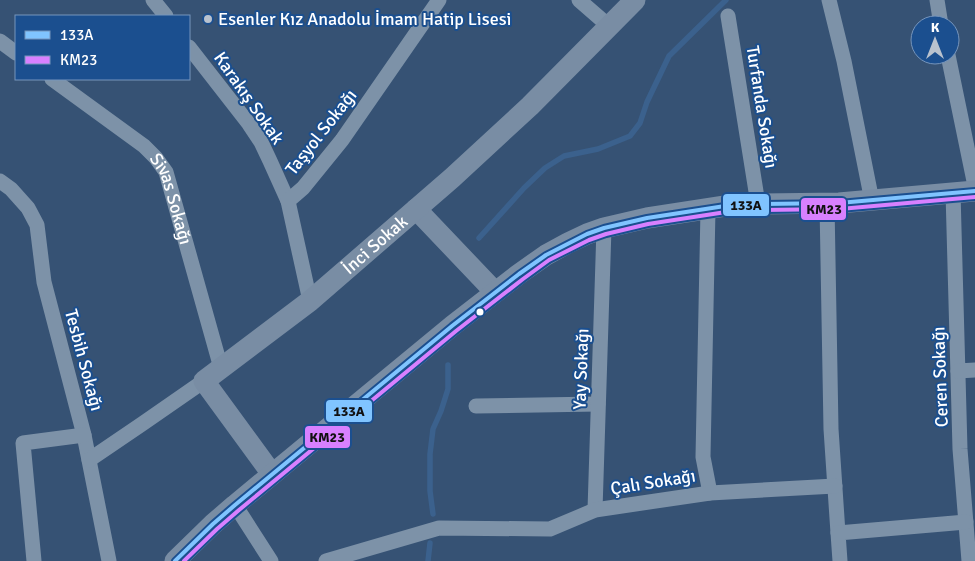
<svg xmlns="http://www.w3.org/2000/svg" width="975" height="561" font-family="Signika,sans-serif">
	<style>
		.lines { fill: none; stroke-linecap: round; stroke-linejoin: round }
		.stream { stroke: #3b618d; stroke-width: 5.5 }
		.street { stroke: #7d92a8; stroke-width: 15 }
		.secondary { stroke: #798da4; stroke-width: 21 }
		.bus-1-casing { stroke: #1b4f8f; stroke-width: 8 }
		.bus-2-casing { stroke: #1b4f8f; stroke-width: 8 }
		.bus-1 { stroke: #80c4ff; stroke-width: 4 }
		.bus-2 { stroke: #d880ff; stroke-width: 4 }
		.poi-dot { fill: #b9c2ce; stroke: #1b4f8f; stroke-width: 2 }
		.bus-dot { fill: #fff; stroke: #1b4f8f; stroke-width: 2 }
		.labels { text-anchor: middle; stroke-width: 4; stroke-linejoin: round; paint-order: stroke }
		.poi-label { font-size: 18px; fill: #fff; stroke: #1b4f8f; text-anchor: start }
		.street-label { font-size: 18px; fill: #fff; stroke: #1b4f8f }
		.line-badge { stroke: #1b4f8f; stroke-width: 2 }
		.pale-badge-label { font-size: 14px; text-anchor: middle; font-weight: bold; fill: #111 }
	</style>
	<rect width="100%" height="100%" fill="#365274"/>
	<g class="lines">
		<g class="stream">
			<path d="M479,238L524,188L545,168L564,156L598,149L630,136L640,123L647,102L669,56L726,0"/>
			<path d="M433,514L430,491V454L433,429L441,411L448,389V365"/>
			<path d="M428,561L430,543"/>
		</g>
		<g class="street">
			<path d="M153,0L166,16"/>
			<path d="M579,0L610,27"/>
			<path d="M829,0L844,61L872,201"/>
			<path d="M937,0L941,25"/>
			<path d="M728,16L758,204"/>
			<path d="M0,41L16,53"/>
			<path d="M189,47L249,124L261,142L270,161L288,201"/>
			<path d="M948,55L975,186"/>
			<path id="s1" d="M52,79L144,146L156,158L166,172L221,368"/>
			<path d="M0,181L11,189L28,208L37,225L44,282L84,435L109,561"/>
			<path d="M953,192L960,449L969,561"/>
			<path d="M827,204L831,429L838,533"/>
			<path d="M708,209L703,457L710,493"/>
			<path d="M310,301L288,201L303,188L342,140L439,0"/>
			<path d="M958,371L975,370"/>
			<path d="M476,406L598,404"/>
			<path d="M89,460L142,424L204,381"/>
			<path d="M235,505L271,561"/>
			<path d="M595,510L604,228"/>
			<path d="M34,561L23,443L84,435"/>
			<path d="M326,561L439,528L550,529L595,510L710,493L835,486"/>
			<path d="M840,561L838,533L966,522"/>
		</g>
		<g class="secondary">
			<path d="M416,209L495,292"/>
			<path id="s2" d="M272,474L204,381L310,301L452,178L530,106L635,0"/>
			<path d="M175,561L213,524L235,505L452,326L519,274L546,255L568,243L587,234L604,228L647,218L725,206L758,204L839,203L975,191"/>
		</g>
		<defs>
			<path id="bus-1" d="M175,561L213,524L235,505L452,326L519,274L546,255L587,234L604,228L647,218L725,206L758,204L839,203L975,191"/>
			<path id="bus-2" d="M184,561L217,529L239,510L456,331L523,279L549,260L589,240L606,234L648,224L726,212L758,210L840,209L975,197"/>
		</defs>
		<use href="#bus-1" class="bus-1-casing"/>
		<use href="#bus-2" class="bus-2-casing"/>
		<use href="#bus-1" class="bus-1"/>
		<use href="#bus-2" class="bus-2"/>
	</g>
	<circle class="poi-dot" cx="208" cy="19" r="5"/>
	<circle class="bus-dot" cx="480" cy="312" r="4.5"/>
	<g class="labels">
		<g class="poi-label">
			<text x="218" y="25">Esenler Kız Anadolu İmam Hatip Lisesi</text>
		</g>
		<g class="street-label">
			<text transform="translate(249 98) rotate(55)" y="6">Karakış Sokak</text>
			<text transform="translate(762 107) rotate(81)" y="6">Turfanda Sokağı</text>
			<text transform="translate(321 132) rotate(-52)" y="6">Taşyol Sokağı</text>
			<text dy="6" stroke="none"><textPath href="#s1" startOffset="175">Sivas Sokağı</textPath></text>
			<text dy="6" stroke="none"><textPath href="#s2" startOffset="334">İnci Sokak</textPath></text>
			<text transform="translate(84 360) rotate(75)" y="6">Tesbih Sokağı</text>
			<text transform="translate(581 369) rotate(-88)" y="6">Yay Sokağı</text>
			<text transform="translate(940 377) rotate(-92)" y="6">Ceren Sokağı</text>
			<text transform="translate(653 482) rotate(-9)" y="6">Çalı Sokağı</text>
		</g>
	</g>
	<g class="line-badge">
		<rect x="722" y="193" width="48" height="24" rx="5" fill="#80c4ff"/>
		<rect x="800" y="197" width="47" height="24" rx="5" fill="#d880ff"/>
		<rect x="325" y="399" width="48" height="24" rx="5" fill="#80c4ff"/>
		<rect x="304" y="425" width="47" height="24" rx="5" fill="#d880ff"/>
	</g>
	<g class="pale-badge-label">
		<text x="746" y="210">133A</text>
		<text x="824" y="214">KM23</text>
		<text x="349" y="416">133A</text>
		<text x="327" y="442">KM23</text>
	</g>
	<rect x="15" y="15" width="175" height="65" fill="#1b4f8f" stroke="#7695bc"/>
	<rect x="25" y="31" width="25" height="8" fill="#80c4ff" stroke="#7695bc"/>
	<text x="60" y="40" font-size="15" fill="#ffffff">133A</text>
	<rect x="25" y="56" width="25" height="8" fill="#d880ff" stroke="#7695bc"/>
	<text x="60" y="65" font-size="15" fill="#ffffff">KM23</text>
	<g transform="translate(935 40)"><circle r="24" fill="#1b4f8f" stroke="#7695bc"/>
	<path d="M0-4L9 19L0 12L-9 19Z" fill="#b9c2ce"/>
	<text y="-8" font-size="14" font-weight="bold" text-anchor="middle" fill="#ffffff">K</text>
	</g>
</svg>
